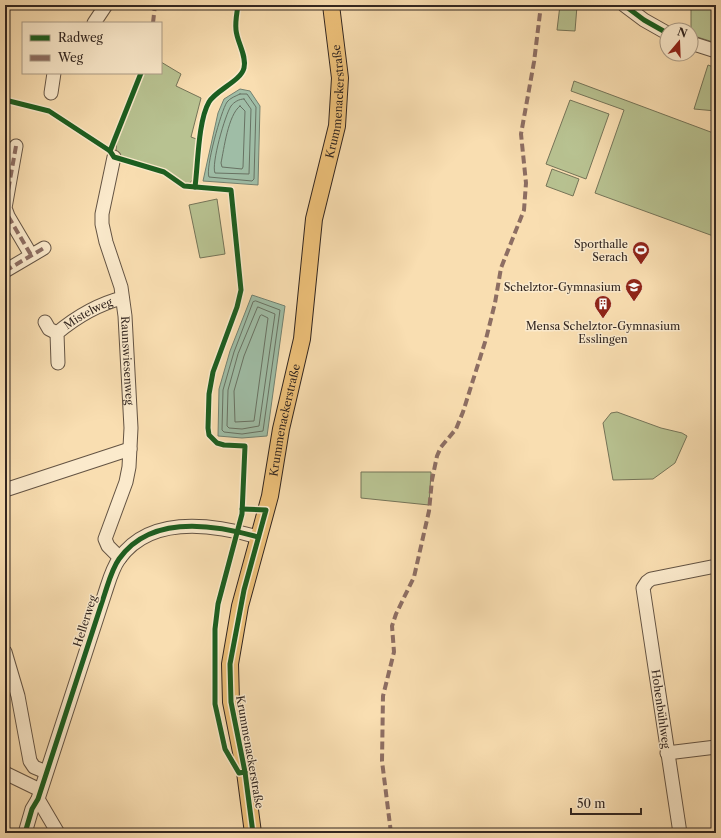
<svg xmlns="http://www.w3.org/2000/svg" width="721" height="838" font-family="'Libre Caslon Text',serif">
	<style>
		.green { fill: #b8c291; stroke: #757458 }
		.water { fill: #9fbda6; stroke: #738170 }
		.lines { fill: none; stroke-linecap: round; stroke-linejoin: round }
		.shore { stroke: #687263; stroke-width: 1 }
		.minor-casing { stroke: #645444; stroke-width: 15 }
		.major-casing { stroke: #322620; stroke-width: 18 }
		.minor { stroke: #fbeacc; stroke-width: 13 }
		.major { stroke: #ecbf78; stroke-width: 16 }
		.quiet { stroke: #8d6e63; stroke-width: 4; stroke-dasharray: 8 4; stroke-linecap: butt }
		.cycleway-casing { stroke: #fbeacc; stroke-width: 8 }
		.cycleway { stroke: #1b5e20; stroke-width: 5 }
		.labels { text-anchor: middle; stroke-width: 3; stroke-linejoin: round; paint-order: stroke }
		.street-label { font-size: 11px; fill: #322620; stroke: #fbeacc }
		.poi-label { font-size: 11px; fill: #322620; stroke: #fbeacc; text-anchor: end }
	</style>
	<rect width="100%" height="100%" fill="#f9deb1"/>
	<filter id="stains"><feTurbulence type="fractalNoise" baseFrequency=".005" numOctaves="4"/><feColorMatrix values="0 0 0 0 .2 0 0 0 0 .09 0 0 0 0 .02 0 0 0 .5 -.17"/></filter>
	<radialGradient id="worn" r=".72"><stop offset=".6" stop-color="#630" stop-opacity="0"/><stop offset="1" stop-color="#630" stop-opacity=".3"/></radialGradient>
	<g class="green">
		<path d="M560,5L577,6L575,31L557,30Z"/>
		<path d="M691,5H716V43L691,35Z"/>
		<path d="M161,62L181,74L176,86L201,98L191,137L199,140L194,178L189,184L182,182L166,171L121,157L116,151L117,139L143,73H161Z"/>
		<path d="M708,65L716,68V111L694,109Z"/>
		<path d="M574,81L716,134V237L595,193L624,110L571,91Z"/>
		<path d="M570,100L609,114L586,179L546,164Z"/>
		<path d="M552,169L579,179L573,196L546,186Z"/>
		<path d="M217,199L225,254L200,258L189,205Z"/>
		<path d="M617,412L661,428L682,433L687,436L675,463L653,479L613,480L603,423L611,413Z"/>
		<path d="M361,472H431L429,505L361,498Z"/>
	</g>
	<g class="water">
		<path d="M240,89L250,91L260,106L258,185L203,181L218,113L224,99Z"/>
		<path d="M252,295L285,306L267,436L242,438L218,436L219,389L230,351Z"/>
	</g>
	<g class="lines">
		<g class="shore">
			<path d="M240,94H247L256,107L254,179L252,181L209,177C205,169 221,111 227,102C230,98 236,96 240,94Z"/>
			<path d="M244,99L251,109L249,174L215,173C211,164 225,115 231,106C234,102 239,99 244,99Z"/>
			<path d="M240,106L245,111L243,167L242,169L222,167L221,163C224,149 228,115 240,106Z"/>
			<path d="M256,301L280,310L263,431L242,434L224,432L222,430L223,390L234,352L253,302Z"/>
			<path d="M258,307L275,314L259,426L242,429L229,428L227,426L228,390L238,354Z"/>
			<path d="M262,315L268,318L254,421L235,422L234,391L244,356L260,316Z"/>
		</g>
		<defs>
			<g id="minor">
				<path d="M624,5L644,20L667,33"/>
				<path d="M94,23L106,5"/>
				<path d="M691,43L716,51"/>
				<path d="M51,93L54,73"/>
				<path d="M16,146L5,208L8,216L31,255"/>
				<path id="s1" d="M114,157L102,214V224L106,242L121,287L125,316L131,428L129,467L126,482L105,539L108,546L120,558"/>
				<path d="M5,271L44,248"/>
				<path d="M45,322L49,329L57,333"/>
				<path id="s2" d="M58,363L57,333C75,318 99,304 122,298"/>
				<path d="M5,490L130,449"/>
				<path d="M5,652L18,696L30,761L34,767L46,772"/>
				<path d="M667,753L716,747"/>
				<path d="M5,773L40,790"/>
				<path d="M38,799L58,833"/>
				<path d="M25,833L32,809L38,799L105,593C109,581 112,569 119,559C150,515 213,524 258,537"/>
				<path d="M680,833L643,588L647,582L651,579L716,566"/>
			</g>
			<g id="major">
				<path id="s3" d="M253,833L245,772L231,702L230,664L240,606L270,496L281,429L302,339L314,219L337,126L340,78L331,5"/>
			</g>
		</defs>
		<use href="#minor" class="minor-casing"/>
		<use href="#major" class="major-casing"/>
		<use href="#minor" class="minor"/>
		<use href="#major" class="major"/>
		<g class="quiet">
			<path d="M153,23L155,5"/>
			<path d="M16,146L5,208L8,216L31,255"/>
			<path d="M5,271L44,248"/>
			<path d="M391,833L382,761L383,696L394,652L392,626L396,614L414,577L429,511L432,480L437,456L441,447L456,429L463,412L486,339L495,303L501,268L524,210L526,183L521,134L534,62L541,5"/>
		</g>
		<defs>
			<g id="cycleway">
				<path d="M624,5L644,20L667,33"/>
				<path d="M5,100L49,111L110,151L114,157L164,172L184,186L231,190L241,290L237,307L213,372L209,394L208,428L209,435L217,443L224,445L245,446L242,514L218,604L215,629V704L225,749L239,773L245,772"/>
				<path d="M110,151L141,73"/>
				<path d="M195,187C198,165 198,121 209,102C216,90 241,81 244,68C247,56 237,42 236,30C235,21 237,13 238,5"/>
				<path d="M242,509L266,510L244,590L230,664L231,702L245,772L253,833"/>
				<path d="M25,833L32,809L38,799L105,593C109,581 112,569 119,559C150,515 213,524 258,537"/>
			</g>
		</defs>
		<use href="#cycleway" class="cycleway-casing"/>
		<use href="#cycleway" class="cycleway"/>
	</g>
	<defs>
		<symbol id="stadium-pin" viewBox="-11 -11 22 30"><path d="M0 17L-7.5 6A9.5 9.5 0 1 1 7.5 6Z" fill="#8f2418" stroke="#fbeacc"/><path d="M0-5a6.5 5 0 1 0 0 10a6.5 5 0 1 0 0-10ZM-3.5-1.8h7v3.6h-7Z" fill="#fff"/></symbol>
		<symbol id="school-pin" viewBox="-11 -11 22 30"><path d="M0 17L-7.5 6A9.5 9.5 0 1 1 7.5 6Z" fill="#8f2418" stroke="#fbeacc"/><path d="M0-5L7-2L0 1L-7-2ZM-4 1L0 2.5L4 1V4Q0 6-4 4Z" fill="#fff"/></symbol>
		<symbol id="building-pin" viewBox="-11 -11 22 30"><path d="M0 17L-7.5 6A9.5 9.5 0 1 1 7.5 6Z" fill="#8f2418" stroke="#fbeacc"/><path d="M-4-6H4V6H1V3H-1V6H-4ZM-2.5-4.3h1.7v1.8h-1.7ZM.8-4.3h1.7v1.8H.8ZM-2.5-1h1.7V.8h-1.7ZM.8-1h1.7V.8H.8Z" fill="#fff"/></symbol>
	</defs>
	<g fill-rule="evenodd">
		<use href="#stadium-pin" x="631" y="240" width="20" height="27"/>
		<use href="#school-pin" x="624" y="277" width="20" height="27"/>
		<use href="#building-pin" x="593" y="294" width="20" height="27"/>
	</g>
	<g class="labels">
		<g class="street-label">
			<text dy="4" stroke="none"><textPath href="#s3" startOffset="745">Krummenackerstraße</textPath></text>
			<text dy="4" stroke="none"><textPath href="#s2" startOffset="67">Mistelweg</textPath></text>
			<text dy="4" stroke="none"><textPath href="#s1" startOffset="208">Raunswiesenweg</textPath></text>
			<text dy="4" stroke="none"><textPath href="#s3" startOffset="421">Krummenackerstraße</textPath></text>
			<text transform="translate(85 621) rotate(-72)" y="4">Hellerweg</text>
			<text transform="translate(661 709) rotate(82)" y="4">Hohenbühlweg</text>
			<text transform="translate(250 752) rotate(80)" y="4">Krummenackerstraße</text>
		</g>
		<g class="poi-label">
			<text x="628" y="248">Sporthalle<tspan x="628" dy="13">Serach</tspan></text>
			<text x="621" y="291">Schelztor-Gymnasium</text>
			<text x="603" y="330" text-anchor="middle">Mensa Schelztor-Gymnasium<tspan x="603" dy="13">Esslingen</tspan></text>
		</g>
	</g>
	<rect width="721" height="838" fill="none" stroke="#f9deb1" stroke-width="20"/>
	<rect x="6" y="6" width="709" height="826" fill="none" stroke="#322620" stroke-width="2"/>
	<rect x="10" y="10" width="701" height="818" fill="none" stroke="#322620"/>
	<rect x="22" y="22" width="140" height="52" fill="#fbeacc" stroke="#ab9c87"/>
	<rect x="30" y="35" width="20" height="6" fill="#1b5e20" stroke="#ab9c87"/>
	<text x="58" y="42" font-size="12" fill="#322620">Radweg</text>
	<rect x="30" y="55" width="20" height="6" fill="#8d6e63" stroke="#ab9c87"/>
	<text x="58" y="62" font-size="12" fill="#322620">Weg</text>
	<g transform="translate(679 42) rotate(19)"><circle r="19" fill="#fbeacc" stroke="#ab9c87"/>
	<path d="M0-3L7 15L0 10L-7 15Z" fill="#8f2418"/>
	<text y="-6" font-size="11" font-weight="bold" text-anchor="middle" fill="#322620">N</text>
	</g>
	<path d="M571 808v6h70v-6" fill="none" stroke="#322620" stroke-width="2"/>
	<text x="577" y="808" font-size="12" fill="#322620" stroke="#fbeacc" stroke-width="3" paint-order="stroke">50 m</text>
	<rect width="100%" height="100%" filter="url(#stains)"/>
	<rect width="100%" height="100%" fill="url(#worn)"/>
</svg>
